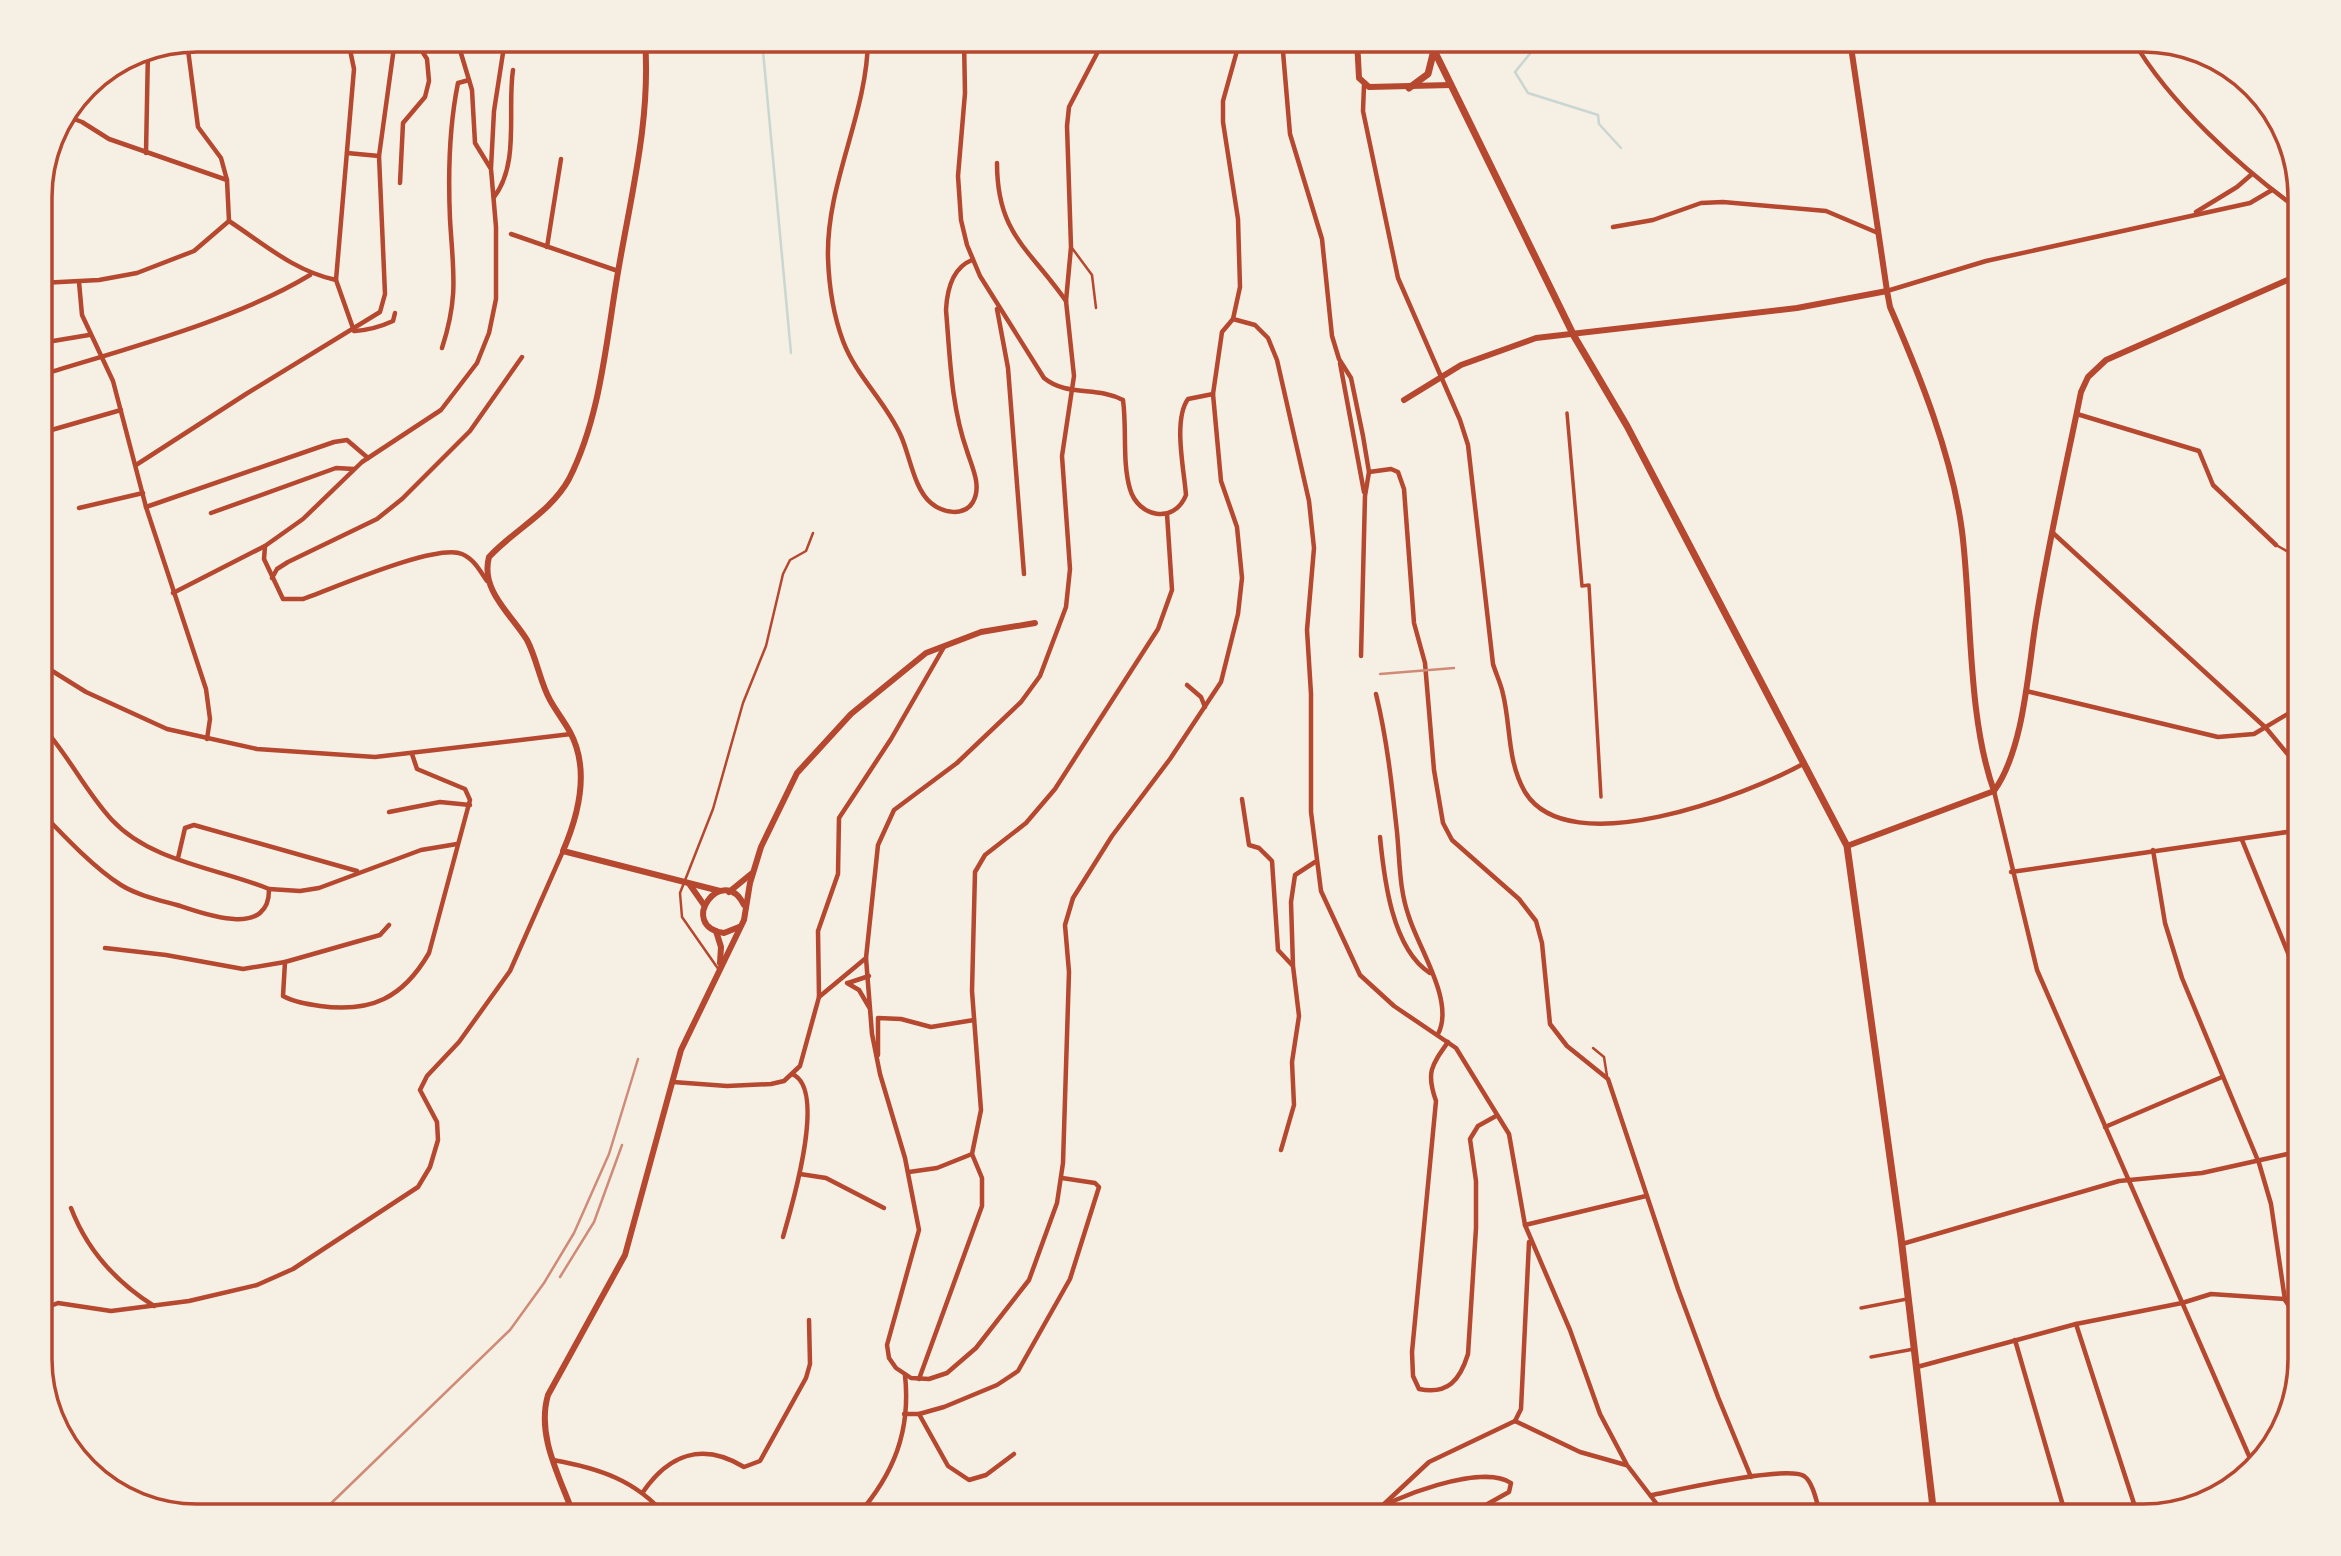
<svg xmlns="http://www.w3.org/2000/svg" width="2341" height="1556" viewBox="0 0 2341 1556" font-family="'Noto Sans',sans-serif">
<rect width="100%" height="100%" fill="#f6efe4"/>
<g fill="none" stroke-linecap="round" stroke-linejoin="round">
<g stroke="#c9d6d2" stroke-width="2.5">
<polyline points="762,40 791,353"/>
<polyline points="1541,40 1515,72 1528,93 1598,115 1599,124 1621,148"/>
</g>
<g stroke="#b5482f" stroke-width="2.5">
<polyline points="1072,248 1092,275 1096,308"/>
<polyline points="2276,545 2301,559"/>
<polyline points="719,970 682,917 680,893 713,809 743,703 766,646 783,574 790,560 806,551 813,533"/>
<polyline points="1593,1048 1604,1057 1607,1076"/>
</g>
<g stroke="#b5482f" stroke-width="3.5">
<polyline points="1567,413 1582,586 1589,585 1601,797"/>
<polyline points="1861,1308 1907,1299"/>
<polyline points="1871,1357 1914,1349"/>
</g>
<g stroke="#b5482f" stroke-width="4.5">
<polyline points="348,40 354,69 336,280 354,331"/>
<path d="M868 40C867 115 826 183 828 258 829 287 833 314 843 341 856 376 886 402 901 436 910 456 914 489 931 503 943 513 964 517 973 502 982 486 972 467 967 451 951 406 950 357 946 310 947 290 952 268 972 260"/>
<path d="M964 40 965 93 958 176 961 220 967 245 980 276 1044 378C1067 397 1097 386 1123 400 1127 429 1122 462 1130 489 1138 517 1174 525 1186 495 1184 469 1173 420 1188 399L1213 394"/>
<polyline points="1104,40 1069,107 1067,126 1071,247 1066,301 1074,376 1062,456 1070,569 1066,607 1040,676 1021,702 957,763 894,810 878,845 866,958 872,1034 880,1074 905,1158 919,1230 887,1345 889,1358 896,1368 911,1378 929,1379 947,1373 976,1348 1029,1280 1057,1203 1063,1163 1069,972 1065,925 1073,898 1112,836 1170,759 1221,682 1238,614 1242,578 1237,527 1221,481 1213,394 1222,332 1233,319 1240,287 1238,219 1223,122 1223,101 1240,40"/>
<polyline points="1282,40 1290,134 1322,239 1332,336 1339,359 1351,378 1363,436 1369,472 1365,496 1361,656"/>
<path d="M2133 40C2168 102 2243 170 2301 211"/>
<polyline points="187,42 198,127 221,158 227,180 229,221"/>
<path d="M1364 85 1363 111 1398 278 1460 420 1468 445 1493 664C1496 674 1501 684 1503 694 1511 727 1507 761 1525 792 1569 864 1746 795 1803 764"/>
<polyline points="66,116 82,122 109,139 227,180"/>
<polyline points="146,153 148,50"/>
<polyline points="347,153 379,156"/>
<path d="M997 163C997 234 1029 248 1066 301"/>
<polyline points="491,168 494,111 505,40"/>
<polyline points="400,183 403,123 425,97 429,81 427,59 415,40"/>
<path d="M494 197C520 164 507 109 513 70"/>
<polyline points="2196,212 2237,187 2252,174"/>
<path d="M229 221C264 244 294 271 336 280"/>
<polyline points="1613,227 1653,220 1701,203 1723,202 1826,211 1878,233"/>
<polyline points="511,234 618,271"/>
<polyline points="547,247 561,159"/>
<polyline points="79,282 82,315 113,381 146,507 206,689 210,719 207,739"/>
<polyline points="41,283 99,280 137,273 194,251 229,221"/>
<polyline points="1887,291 1986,261 2250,203 2272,190"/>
<polyline points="997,309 1008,368 1024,574"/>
<polyline points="1233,319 1255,325 1268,338 1277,360 1309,501 1314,548 1307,630 1311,694 1311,812 1321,891 1360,975 1394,1006 1456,1048 1509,1134 1525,1225 1570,1330 1600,1414 1627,1465 1666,1516"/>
<path d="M355 331C369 330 380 327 393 321L395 313"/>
<polyline points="41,343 89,335"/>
<path d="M442 348C459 296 453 271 450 219 448 174 449 127 458 83L469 80"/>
<polyline points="1340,363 1364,492"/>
<path d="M41 375C125 349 236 320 310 275"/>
<polyline points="2077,414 2199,451 2213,485 2276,545"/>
<polyline points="41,433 121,410"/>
<polyline points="136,465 246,394 380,312 385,294 379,156 395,40"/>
<polyline points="1369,472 1391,469 1398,472 1404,489 1414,623 1425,663 1434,770 1443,823 1452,840 1519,899 1536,921 1542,943 1550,1024 1567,1046 1608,1079 1678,1289 1718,1397 1751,1477"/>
<polyline points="146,507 334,442 347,440 368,458"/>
<polyline points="79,508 143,493"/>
<polyline points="211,513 336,468 354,469"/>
<polyline points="2053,533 2266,728 2301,770"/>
<path d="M265 546 264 559 283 599H303C332 589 436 543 462 554 474 559 480 571 487 581"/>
<polyline points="272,578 277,569 288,562 377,519 402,499 470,431 522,357"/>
<polyline points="41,587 50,610 45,665"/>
<polyline points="173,593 265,546 303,519 362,462 441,410 477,363 489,333 496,299 496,227 491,169 475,143 472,90 457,40"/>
<polyline points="41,664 86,692 167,729 257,749 375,757 571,734"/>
<polyline points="1187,685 1201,697 1205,707"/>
<polyline points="2026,691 2218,737 2254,734 2301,706"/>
<path d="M1376 694C1387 739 1392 786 1397 832 1400 862 1399 889 1409 917 1419 949 1455 1002 1438 1034"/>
<path d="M41 725C68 754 85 791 112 820 151 862 218 868 269 889 270 939 204 914 177 905 159 900 137 895 121 885 94 868 63 835 41 812"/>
<polyline points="1994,791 2037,970 2253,1465"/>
<polyline points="1242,799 1249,845 1259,848 1272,861 1278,950 1292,965"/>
<polyline points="389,812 440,802 470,805"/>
<path d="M1380 837C1384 878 1392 949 1430 973"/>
<polyline points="2242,840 2301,985"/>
<polyline points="2153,850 2165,923 2182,978 2259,1163 2271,1204 2285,1300 2301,1324"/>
<polyline points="178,858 185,828 194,825 357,871"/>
<polyline points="2011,872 2301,830"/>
<polyline points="269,889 300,891 319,888 421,850 457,844"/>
<path d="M389 925 380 935 285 962 283 996C294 1002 307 1004 320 1006 371 1013 403 998 429 953L470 800 465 789 417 769 412 754"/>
<polyline points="105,948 166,955 243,969 285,962"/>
<polyline points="847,983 859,990 869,1007"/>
<polyline points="848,983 869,976"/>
<polyline points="819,997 866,958"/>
<path d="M1448 1042C1431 1066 1426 1073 1436 1101L1412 1352 1413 1376 1419 1389C1448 1395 1460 1380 1468 1354L1476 1228V1181L1470 1139 1478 1126 1496 1116"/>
<polyline points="878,1055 878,1018 901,1019 931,1027 974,1020"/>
<polyline points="673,1082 727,1086 771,1084 784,1081 800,1066 819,997 818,931 838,874 839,818 891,739 944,647"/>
<polyline points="2105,1127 2222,1077"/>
<polyline points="1281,1150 1294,1105 1292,1062 1299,1016 1293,966 1291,902 1295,875 1315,862"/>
<polyline points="909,1172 937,1168 972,1154"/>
<polyline points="800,1174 826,1178 884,1208"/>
<path d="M71 1208C87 1250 116 1282 154 1306"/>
<polyline points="1525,1225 1646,1196"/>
<path d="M783 1237C791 1209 828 1088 792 1074"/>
<polyline points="1902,1244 2119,1181 2202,1173 2301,1151"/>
<polyline points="41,1273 48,1307"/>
<polyline points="41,1317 48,1307 58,1303 111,1311 189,1301 257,1285 293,1269 418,1187 430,1167 438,1140 437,1122 420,1090 427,1076 459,1042 510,971 563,851"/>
<polyline points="2076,1324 2138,1516"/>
<polyline points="2015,1340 2066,1516"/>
<polyline points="1917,1367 2076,1324 2182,1303 2211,1294 2301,1300"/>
<polyline points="919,1379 982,1206 982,1178 972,1154 981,1110 972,991 975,872 985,855 1026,823 1055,789 1158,629 1172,590 1167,514"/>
<polyline points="904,1414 919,1414 944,1407 997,1385 1018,1371 1070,1279 1099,1187 1095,1183 1062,1178"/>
<polyline points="919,1414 948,1466 969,1480 986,1475 1014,1454"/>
<polyline points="1515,1421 1521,1409 1529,1242"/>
<polyline points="1515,1421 1580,1452 1626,1465"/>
<path d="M553 1460C598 1468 636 1480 666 1516"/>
<path d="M643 1492C669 1454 703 1442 744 1467L760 1461 806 1378 810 1364 809 1320"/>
<path d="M1652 1495C1677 1490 1786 1465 1804 1476 1814 1483 1817 1505 1821 1516"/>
<polyline points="2189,1505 2220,1493"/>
<polyline points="1382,1506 1429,1462 1515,1421"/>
<path d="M857 1516C894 1474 911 1431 905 1375"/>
<path d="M1366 1516C1392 1497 1483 1463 1511 1483L1509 1492 1466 1516"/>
</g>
<g stroke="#b5482f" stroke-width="6">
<path d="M645 40C651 119 631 195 618 272 606 341 601 416 569 479 551 512 514 530 489 557 480 590 511 614 527 640 537 659 540 682 550 700 556 711 564 721 570 732 590 769 579 814 563 851L720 891"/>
<polyline points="1357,40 1359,78 1369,87 1451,85"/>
<polyline points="1850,40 1887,291"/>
<path d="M1994 791C2025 748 2028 666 2037 614 2049 540 2066 466 2081 392L2088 377 2106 360 2301 274"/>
<polyline points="690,885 704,905"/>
</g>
<g stroke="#b5482f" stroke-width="6">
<path d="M1404 400 1461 365 1536 338 1797 308 1887 291 1890 307C1920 376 1952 455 1962 531 1972 611 1967 716 1994 791L1847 846"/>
<polyline points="729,892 751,874"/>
<path d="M739 927 724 933C676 926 723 862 744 905"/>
<polyline points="716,931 721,947 720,963"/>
<path d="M574 1516C560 1477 536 1436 548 1395L625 1255 681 1050 744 920 750 883 761 847 797 773 851 714 926 653 981 632 1035 623"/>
</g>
<g stroke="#b5482f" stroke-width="7">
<polyline points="1429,40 1574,336 1627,426 1847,846 1901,1237 1934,1516"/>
<polyline points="1409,88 1428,74 1434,50"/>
</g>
<g stroke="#cf8b77" stroke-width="2.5">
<polyline points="1380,674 1454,668"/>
<polyline points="560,1277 594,1222 622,1145"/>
<polyline points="318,1516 510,1330 544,1283 574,1233 609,1154 638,1059"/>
</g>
</g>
<path d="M0 0H2341V1556H0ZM197 52H2143A145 145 0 0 1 2288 197V1359A145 145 0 0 1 2143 1504H197A145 145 0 0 1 52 1359V197A145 145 0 0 1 197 52Z" fill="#f6efe4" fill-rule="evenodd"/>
<path fill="none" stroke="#b5482f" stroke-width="3.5" d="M197 52H2143A145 145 0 0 1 2288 197V1359A145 145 0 0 1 2143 1504H197A145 145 0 0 1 52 1359V197A145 145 0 0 1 197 52Z"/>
</svg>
